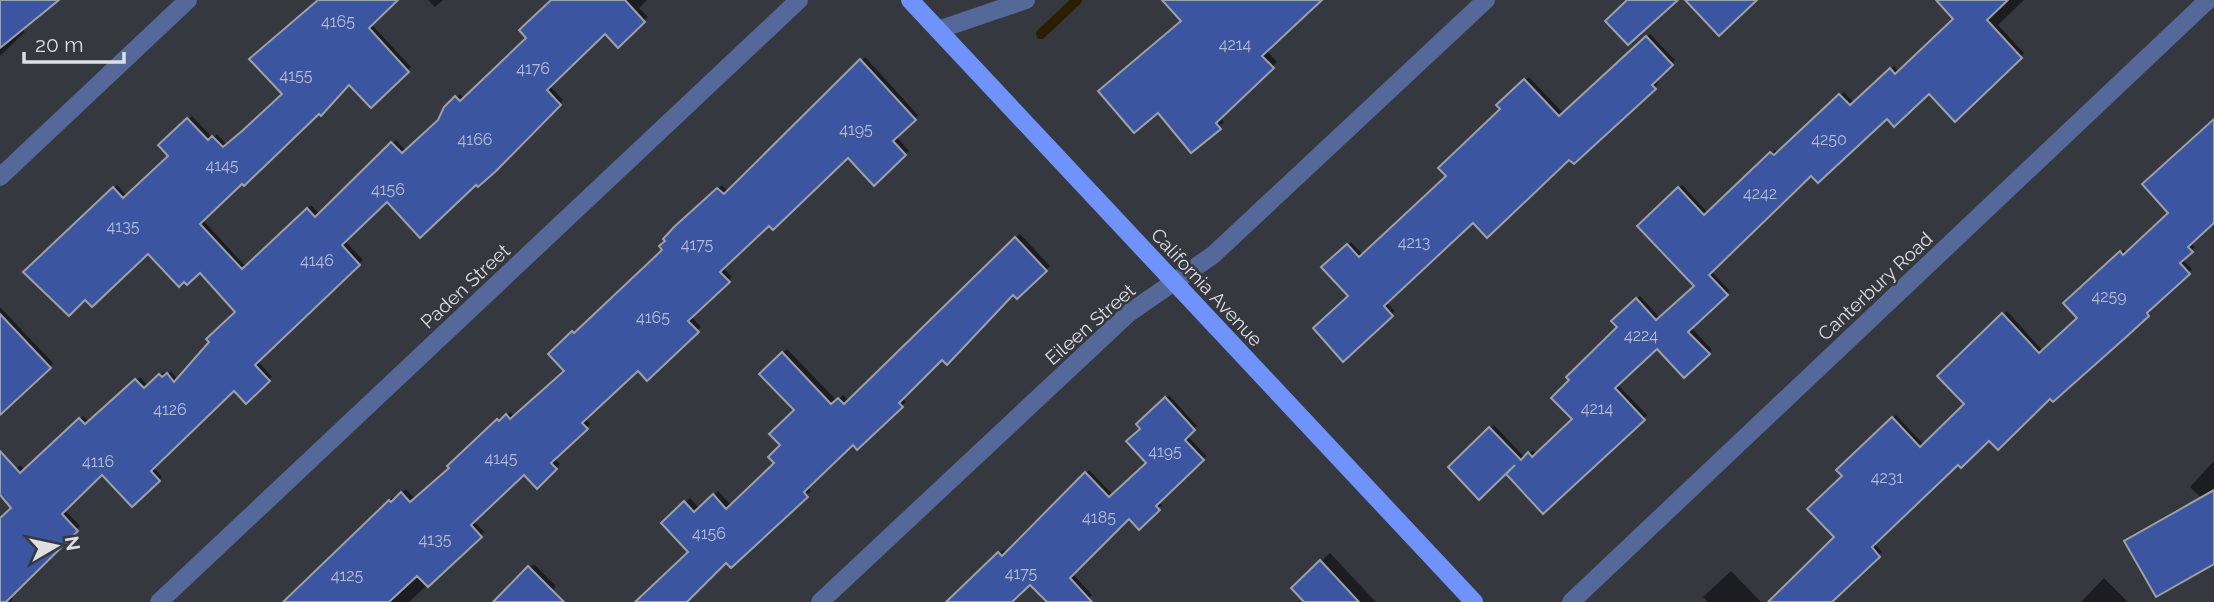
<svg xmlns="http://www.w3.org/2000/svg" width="2214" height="602" viewBox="0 0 2214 602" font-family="Raleway,sans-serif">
<rect width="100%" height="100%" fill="#35383e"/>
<g fill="#0007">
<polygon points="0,0 56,0 22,28 25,32 0,56"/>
<polygon points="320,0 395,0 371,24 411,67 371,106 350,83 202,219 246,267 311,205 320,215 396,140 406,151 439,120 445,108 460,94 465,99 528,38 553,0 647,0 639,8 648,17 618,45 605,32 549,85 563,100 494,170 388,200 345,241 363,260 257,360 272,377 246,402 234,389 153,467 162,477 132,505 102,473 64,509 80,526 10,595 13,599 10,602 0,602 0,525 13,507 0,493 0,484 20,465 25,470 83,416 89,422 140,377 148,386 164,372 167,375 171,371 178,380 237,312 200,271 148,252 85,297 26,272 117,185 127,196 171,156 160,145 192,116 213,138 217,134 227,145 284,93 251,59 284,27 287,31"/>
<polygon points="428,0 443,0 435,7"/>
<polygon points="1174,0 1319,0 1266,50 1277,62 1220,117 1224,122 1192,150 1183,20"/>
<polygon points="1946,0 2024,0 1998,25 2024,53 1955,120 1929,92 1887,116 1811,173 1711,271 1730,291 1691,327 1712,350 1684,376 1657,347 1617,384 1647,415 1544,511 1522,461 1450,467 1494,425 1525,458 1533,450 1536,455 1574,419 1571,380 1620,327 1614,321 1640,296 1660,318 1696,286 1640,226 1682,185 1708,213 1775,150 1778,153 1844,92 1855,104 1894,66 1899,72 1956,19"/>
<polygon points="1650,34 1675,60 1654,80 1658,84 1626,115 1569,157 1473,221 1386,302 1395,311 1343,359 1350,296 1323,267 1351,242 1363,255 1448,176 1503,109 1498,105 1529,77 1564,114"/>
<polygon points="865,57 918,115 896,136 909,151 874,184 848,156 770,223 723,267 732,277 691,316 701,327 647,378 638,369 585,418 590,424 554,458 560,464 537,486 524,473 473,520 484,532 409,602 282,602 393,497 395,499 406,489 415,499 502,417 504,419 510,412 515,417 566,371 550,354 577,329 579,331 664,250 680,224 722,185 729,192"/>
<polygon points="2214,118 2214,221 2190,242 2195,247 2182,259 2192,269 2149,309 2151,311 2148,315 2053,400 2050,397 1958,462 1874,543 1882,552 1829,602 1771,602 1836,537 1844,476 1839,470 1896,415 1924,445 1967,404 1940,376 2007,311 2043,351 2079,318 2066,303 2124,250 2127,253 2171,213 2144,184"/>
<polygon points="1020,234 1050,266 1017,297 1013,292 942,358 902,397 906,402 858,447 853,443 807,487 811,491 777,523 726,561 686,600 688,602 637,602 690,552 667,519 690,498 700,509 718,491 732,506 776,463 796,410 765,370 787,349 837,401 843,395 849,401"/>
<polygon points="0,307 53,363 0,411"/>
<polygon points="1169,395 1197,426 1187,435 1206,456 1158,502 1162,505 1139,527 1129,517 1072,573 1092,595 1085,602 1049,602 1031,582 1009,602 948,602 1003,550 1007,554 1089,470 1113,495 1148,463 1142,429 1138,424"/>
<polygon points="2214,461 2214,510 2190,487"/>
<polygon points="2185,505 2214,560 2126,541 2133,534"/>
<polygon points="1330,553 1376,602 1306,602 1302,579"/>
<polygon points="534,564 556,586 545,597 549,602 507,602 502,596"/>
<polygon points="1731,571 1761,602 1708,602 1703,597"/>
<polygon points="2104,578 2128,602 2081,602"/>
</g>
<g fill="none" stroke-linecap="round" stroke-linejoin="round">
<polyline stroke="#2b1f00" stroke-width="10" points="1041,34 1077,0"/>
</g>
<g fill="#3c55a1" stroke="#9da0a8" stroke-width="2">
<polygon points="0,0 59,0 0,48"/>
<polygon points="318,0 398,0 369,28 409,72 371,108 349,85 321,116 319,114 244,186 242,184 200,224 242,269 307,208 315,217 391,142 402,153 438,120 444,107 455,96 460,101 526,38 519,30 551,0 625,0 645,22 618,48 605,34 547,90 561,105 495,172 478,187 476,185 420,238 387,202 342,245 360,265 255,365 270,381 246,404 234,391 151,471 160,481 132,507 102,475 62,514 78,531 6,602 0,602 0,518 11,508 0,495 0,451 20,473 79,418 85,424 135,379 144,388 159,374 162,377 167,373 174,382 209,342 206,339 235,312 200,273 187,285 184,282 179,287 148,254 92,307 85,300 69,316 23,272 113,187 123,198 168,156 158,145 187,118 208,140 212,136 223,147 242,131 282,94 249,59"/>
<polygon points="1162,0 1322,0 1262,56 1274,68 1216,123 1221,129 1191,153 1158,113 1134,133 1098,91 1181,21"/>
<polygon points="1627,0 1678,0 1628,45 1605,21"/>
<polygon points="1685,0 1757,0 1719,36"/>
<polygon points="1936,0 2008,0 1987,20 2022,58 1955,122 1929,94 1894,127 1887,119 1818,183 1811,176 1709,275 1728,295 1688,332 1710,354 1684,378 1657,349 1615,388 1645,420 1543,514 1506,474 1515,465 1479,500 1448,467 1489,427 1521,460 1528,452 1532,457 1572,419 1551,398 1569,380 1566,377 1617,327 1611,321 1636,298 1656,320 1694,286 1637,226 1678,187 1704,215 1770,152 1774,155 1839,94 1850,105 1890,68 1895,74 1953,19"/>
<polygon points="1646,36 1673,65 1652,85 1656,89 1574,164 1569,160 1487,238 1473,223 1384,306 1393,316 1343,362 1313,328 1348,296 1321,267 1347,244 1359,257 1446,176 1438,168 1500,109 1496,105 1524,79 1559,116"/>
<polygon points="860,59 916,120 893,141 906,155 874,186 848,158 773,230 769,226 720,272 730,282 688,321 699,332 647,381 638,371 582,423 588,429 551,463 557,469 537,489 524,475 471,525 482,537 428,587 417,576 389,602 283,602 389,500 391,502 401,492 410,502 449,468 447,466 497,419 499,421 506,414 510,419 564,371 548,354 572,331 574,333 662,250 659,246 665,241 663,239 674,227 717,188 724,194"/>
<polygon points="2214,119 2214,223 2188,247 2193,252 2180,263 2190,274 2147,313 2149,316 2125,338 2053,402 2050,399 1998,450 1989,441 1961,468 1958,465 1872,547 1880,557 1832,602 1768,602 1834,537 1807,509 1842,476 1836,470 1892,417 1920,447 1964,404 1937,376 2002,313 2039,353 2077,318 2063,303 2120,251 2123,255 2168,213 2142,184"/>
<polygon points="1015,237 1047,271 1017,299 1013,295 947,365 942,360 899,403 903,407 857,450 853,445 804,492 808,497 731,568 726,563 687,602 635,602 688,552 661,523 684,501 694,512 713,494 726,509 774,463 768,457 780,445 769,434 794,410 759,374 782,352 831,404 838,398 844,404"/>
<polygon points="0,314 51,368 0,415"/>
<polygon points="1165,397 1195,430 1185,440 1204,460 1156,506 1160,510 1139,530 1129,519 1070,578 1092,602 1047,602 1030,585 1012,602 946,602 998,552 1002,556 1085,472 1109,497 1146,463 1126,441 1140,429 1136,424"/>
<polygon points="2214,490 2214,564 2156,597 2124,541"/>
<polygon points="1320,560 1359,602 1304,602 1291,588"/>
<polygon points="528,566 564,602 493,602"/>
</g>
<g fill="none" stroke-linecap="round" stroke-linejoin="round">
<g stroke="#54689a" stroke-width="18">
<polyline points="938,30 1026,0"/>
<polyline points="0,177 188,0"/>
<polyline points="159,602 799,0"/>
<polyline points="820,602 1129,313 1213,255 1486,0"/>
<polyline points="1571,602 2208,0"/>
</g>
<polyline stroke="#6f93fb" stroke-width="18" points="910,0 1474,602"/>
</g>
<g text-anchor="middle" stroke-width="5" stroke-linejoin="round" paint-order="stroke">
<g font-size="16" fill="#b5bcd2">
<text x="338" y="27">4165</text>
<text x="1235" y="50">4214</text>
<text x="533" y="74">4176</text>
<text x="296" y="81">4155</text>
<text x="856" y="135">4195</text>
<text x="475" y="145">4166</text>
<text x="1829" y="145">4250</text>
<text x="222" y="171">4145</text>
<text x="388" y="195">4156</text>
<text x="1760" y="199">4242</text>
<text x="123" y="232">4135</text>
<text x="1414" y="248">4213</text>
<text x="697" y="250">4175</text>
<text x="317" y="266">4146</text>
<text x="2109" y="302">4259</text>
<text x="653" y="323">4165</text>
<text x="1641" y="341">4224</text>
<text x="1597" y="414">4214</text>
<text x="170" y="415">4126</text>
<text x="1165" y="457">4195</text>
<text x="501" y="464">4145</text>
<text x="98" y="467">4116</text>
<text x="1887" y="483">4231</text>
<text x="1099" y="523">4185</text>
<text x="709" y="539">4156</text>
<text x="435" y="545">4135</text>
<text x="1021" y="579">4175</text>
<text x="347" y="581">4125</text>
</g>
<g font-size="19" fill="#dddfe3" stroke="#35383e">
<text transform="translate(465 286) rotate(-43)" y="7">Paden Street</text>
<text transform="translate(1875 286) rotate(-43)" y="7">Canterbury Road</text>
<text transform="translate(1207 287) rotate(47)" y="7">California Avenue</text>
<text transform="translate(1090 324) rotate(-41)" y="7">Eileen Street</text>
</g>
</g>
<g transform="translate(56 546) rotate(81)" stroke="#35383e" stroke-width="5" paint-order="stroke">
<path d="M0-5L12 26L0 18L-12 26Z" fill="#dddfe3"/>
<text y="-10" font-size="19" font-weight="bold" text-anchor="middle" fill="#dddfe3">N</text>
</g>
<path d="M24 52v10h100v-10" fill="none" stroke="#dddfe3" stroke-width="3.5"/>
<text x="35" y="52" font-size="21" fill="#dddfe3" stroke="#35383e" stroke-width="5" paint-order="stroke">20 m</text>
</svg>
